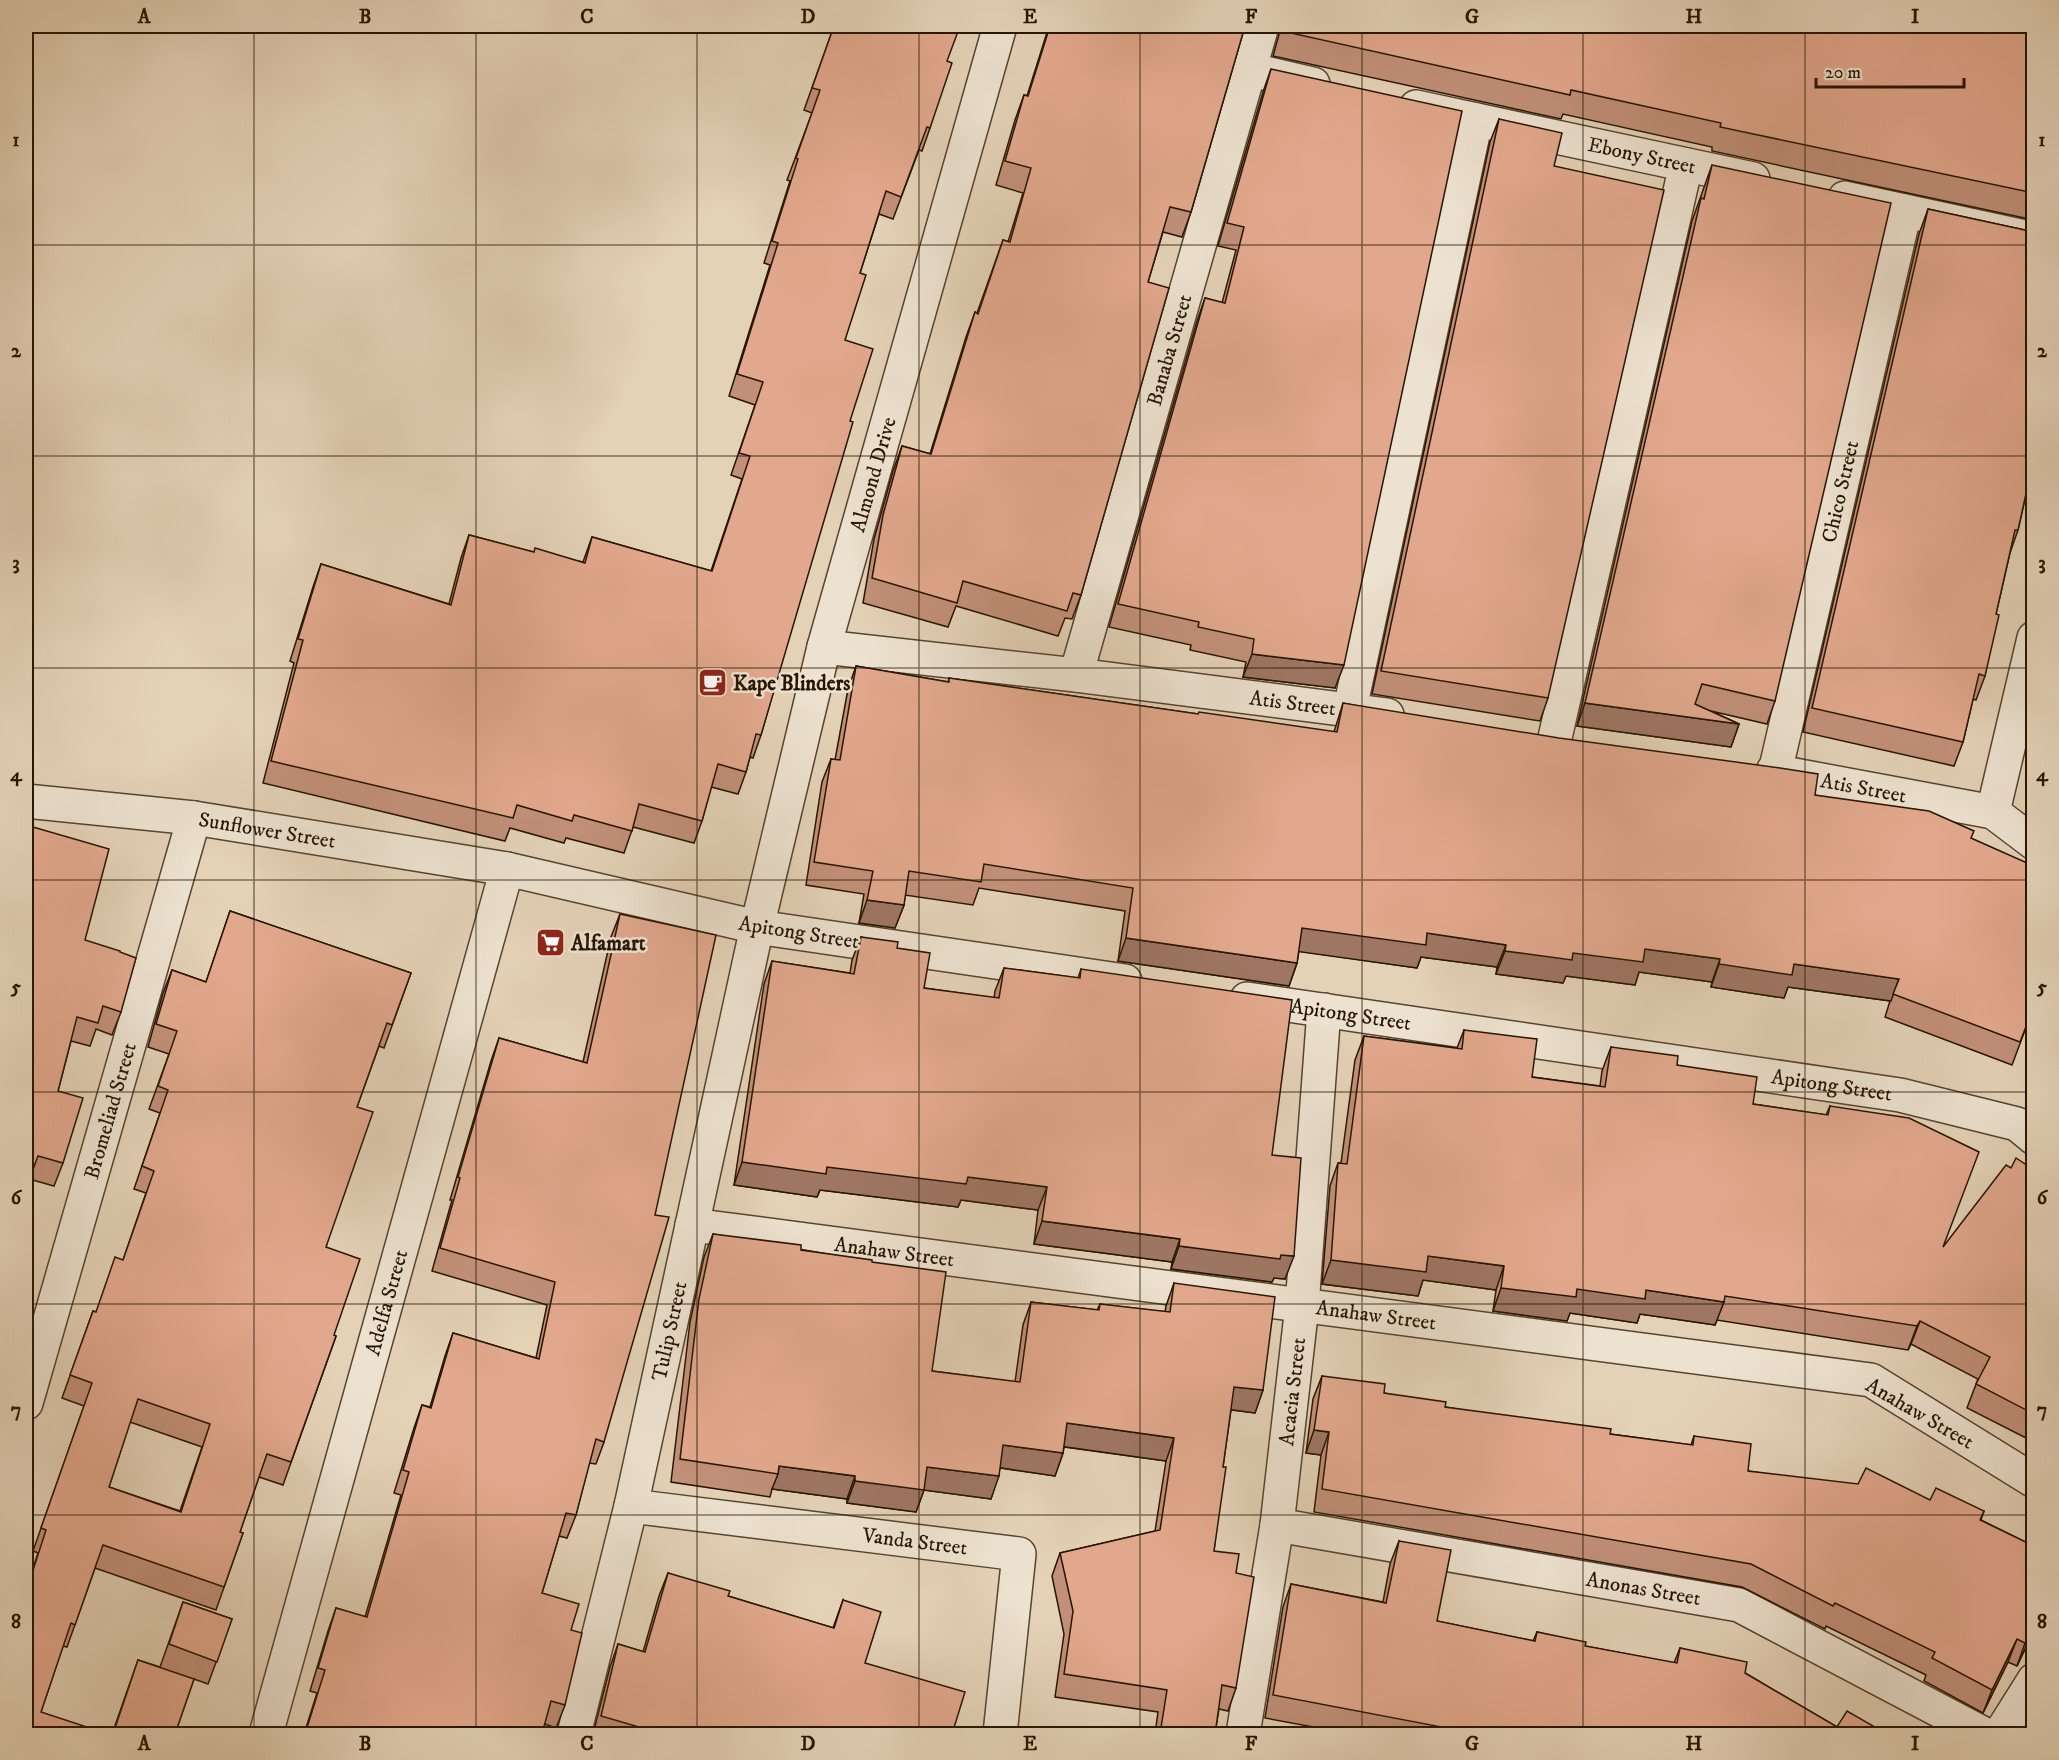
<svg xmlns="http://www.w3.org/2000/svg" width="2059" height="1760" viewBox="0 0 2059 1760" font-family="'IM FELL DW Pica',serif">
<rect width="100%" height="100%" fill="#e4d2b7"/>
<filter id="stains"><feTurbulence type="fractalNoise" baseFrequency=".00333" numOctaves="4"/><feColorMatrix values="0 0 0 0 .2 0 0 0 0 .09 0 0 0 0 .02 0 0 0 .5 -.17"/></filter>
<radialGradient id="worn" r=".72"><stop offset=".6" stop-color="#630" stop-opacity="0"/><stop offset="1" stop-color="#630" stop-opacity=".3"/></radialGradient>
<g fill="none" stroke-linecap="round" stroke-linejoin="round">
<defs>
<g id="minor">
<polyline points="1251,70 1313,84"/>
<path id="s1" d="M1416 107 1753 179"/>
<polyline points="1845,198 2034,239"/>
<path id="s2" d="M824 647 1076 675 1387 715"/>
<path id="s3" d="M1076 675 1262 26"/>
<polyline points="1350,709 1476,120"/>
<polyline points="1554,742 1686,165"/>
<path id="s4" d="M1773 771 1993 812 2034 843"/>
<path id="s5" d="M1775 772 1905 211"/>
<path id="s6" d="M26 801 194 818 507 869"/>
<polyline points="1993,812 2034,638"/>
<path id="s7" d="M1247 999 1900 1095 2017 1124 2034 1138"/>
<path id="s8" d="M692 1225 1871 1380 2034 1481"/>
<path id="s9" d="M26 1403 194 818"/>
<path id="s10" d="M631 1506 1019 1554 1000 1734"/>
<path id="s11" d="M1277 1525 1739 1605 1984 1734"/>
<path id="s12" d="M574 1734 631 1506 757 927 1125 981"/>
<path id="s13" d="M1243 1734 1277 1525 1302 1306 1324 1010"/>
<polyline points="2000,1734 2034,1680"/>
</g>
<g id="tertiary">
<path id="s14" d="M266 1734 507 869 757 927 824 647 1000 26"/>
</g>
</defs>
<use href="#minor" stroke="#564430" stroke-width="36"/>
<use href="#tertiary" stroke="#564430" stroke-width="36"/>
<use href="#minor" stroke="#ede2d0" stroke-width="33"/>
<use href="#tertiary" stroke="#ede2d0" stroke-width="33"/>
</g>
<g fill="#c29079" stroke="#271503" stroke-width="1.5" fill-rule="evenodd">
<polygon points="834,26 947,61 930,128 922,151 919,150 893,219 879,214 860,273 845,340 850,421 761,735 753,758 750,757 746,772 738,794 711,787 702,821 694,843 633,827 624,853 566,838 564,843 510,828 505,841 263,783 294,663 290,661 313,587 321,564 449,604 461,558 469,535 533,552 583,562 592,537 711,571 742,479 731,475 755,405 729,396 770,265 764,263 790,181 787,180 812,113 804,110"/>
<polygon points="1049,26 1245,26 1191,212 1182,237 1163,232 1148,282 1081,595 1072,619 1065,618 1058,636 956,606 948,627 863,603 874,539 893,471 902,446 930,454 966,337 975,312 977,313 1003,240 1008,242 1023,193 996,185 1015,120 1024,95 1027,96"/>
<polygon points="1280,26 2034,26 2034,220 1712,151 1712,147 1563,114 1561,119 1273,56 1280,31"/>
<polygon points="1271,69 1335,688 1243,677 1246,662 1190,650 1191,645 1109,627 1197,321 1205,298 1222,303 1236,250 1218,246 1263,92"/>
<polygon points="1499,119 1554,166 1548,698 1540,721 1372,694 1490,142"/>
<polygon points="1712,165 1775,701 1767,724 1711,711 1739,724 1731,747 1577,726 1692,221"/>
<polygon points="1928,209 2034,232 2034,482 2030,492 2027,491 2018,530 2010,553 1996,614 1985,676 1976,700 1973,699 1963,742 1954,766 1803,732 1919,234"/>
<polygon points="856,666 948,682 949,678 1198,714 1334,732 1343,703 1815,795 1971,838 2034,1006 2012,1065 1885,1017 1890,1001 1788,987 1784,998 1711,987 1712,982 1639,972 1635,985 1566,976 1563,983 1496,974 1497,967 1421,957 1417,968 1299,951 1297,963 1289,986 1118,961 1125,911 979,888 973,905 905,895 904,905 895,928 859,923 864,894 806,885 822,782 831,759 835,760 848,689"/>
<path d="M230 911 411 973 384 1048 379 1046 357 1107 326 1247 334 1335 336 1336 283 1485 259 1477 240 1532 243 1533 216 1610 95 1568 67 1647 63 1646 41 1712 26 1734V1589L38 1553 33 1551 84 1406 62 1398 93 1311 96 1312 123 1260 146 1193 134 1189 160 1113 149 1109 169 1054 148 1047 163 993 172 970 206 982ZM130 1422 202 1447 180 1511 109 1487Z"/>
<polygon points="620,914 604,1442 596,1464 589,1463 576,1515 567,1538 559,1536 542,1593 571,1630 565,1705 556,1728 545,1724 542,1734 304,1734 317,1693 310,1691 328,1631 336,1608 365,1617 401,1495 394,1493 414,1428 422,1405 430,1407 445,1356 453,1333 536,1358 547,1305 432,1271 452,1200 450,1200 491,1061 499,1038 583,1062 611,937"/>
<polygon points="861,937 897,948 924,988 994,998 995,991 1004,968 1078,978 1081,969 1272,1155 1285,1279 1274,1278 1272,1282 1171,1269 1172,1262 1034,1244 1038,1210 961,1200 958,1207 820,1190 817,1197 734,1185 764,984 772,961 850,973 852,960"/>
<polygon points="85,940 121,1012 112,1035 96,1029 90,1046 71,1041 58,1091 63,1163 54,1186 29,1179"/>
<polygon points="1464,1030 1532,1077 1600,1086 1602,1071 1611,1047 1677,1065 1753,1104 1826,1115 1830,1106 1944,1247 2011,1168 2034,1170 2034,1446 2027,1443 2028,1439 1967,1408 1978,1379 1911,1344 1908,1350 1717,1320 1715,1325 1640,1314 1637,1323 1570,1313 1567,1321 1493,1311 1496,1290 1423,1280 1418,1296 1322,1284 1330,1186 1338,1163 1341,1163 1355,1060 1364,1036 1457,1048"/>
<polygon points="713,1234 872,1262 932,1371 1015,1382 1023,1325 1031,1302 1097,1310 1100,1304 1165,1312 1166,1306 1174,1283 1263,1390 1255,1413 1231,1410 1223,1467 1214,1551 1236,1573 1236,1688 1228,1711 1219,1709 1215,1734 1155,1734 1158,1712 1055,1697 1064,1634 1052,1576 1060,1553 1155,1531 1166,1461 1064,1447 1063,1453 1055,1476 1000,1468 991,1499 924,1490 916,1512 847,1503 847,1499 772,1489 770,1497 671,1482 690,1322 704,1257"/>
<polygon points="1322,1376 1384,1393 1445,1407 1610,1434 1691,1445 1694,1436 1748,1471 1930,1500 1984,1511 1981,1520 2034,1546 2034,1630 2017,1666 2008,1662 1983,1713 1924,1681 1926,1675 1826,1626 1825,1629 1742,1587 1314,1512 1321,1455 1306,1453 1313,1399"/>
<polygon points="1399,1541 1437,1621 1533,1641 1537,1632 1585,1646 1674,1663 1680,1648 1745,1673 1837,1727 1887,1734 1351,1734 1265,1718 1283,1607 1291,1584 1383,1602 1390,1564"/>
<polygon points="668,1573 728,1596 833,1628 843,1600 865,1663 952,1734 593,1734 610,1667 618,1644 643,1652 659,1596"/>
<polygon points="183,1602 232,1619 208,1684 194,1679 175,1734 112,1734 138,1660 160,1667"/>
</g>
<g fill="#9e7663" stroke="#271503" stroke-width="1.5">
<polygon points="1252,654 1344,665 1335,688 1243,677"/>
<polygon points="1585,703 1739,724 1731,747 1577,726"/>
<polygon points="867,900 904,905 895,928 859,923"/>
<polygon points="1302,928 1427,933 1506,945 1497,967 1421,957 1417,968 1294,951"/>
<polygon points="1126,938 1297,963 1289,986 1118,961"/>
<polygon points="1645,949 1720,959 1712,982 1639,972 1635,985 1566,976 1563,983 1496,974 1505,951 1573,953"/>
<polygon points="1719,964 1794,964 1899,979 1891,1001 1788,987 1784,998 1711,987"/>
<polygon points="742,1162 827,1167 968,1177 1047,1187 1038,1210 961,1200 958,1207 820,1190 817,1197 734,1185"/>
<polygon points="1042,1221 1180,1239 1172,1262 1034,1244"/>
<polygon points="1179,1246 1281,1255 1294,1256 1285,1279 1274,1278 1272,1282 1171,1269"/>
<polygon points="1428,1256 1504,1266 1496,1290 1423,1280 1418,1296 1322,1284 1331,1260"/>
<polygon points="1501,1288 1646,1290 1724,1302 1715,1325 1640,1314 1637,1323 1570,1313 1567,1321 1493,1311"/>
<polygon points="1920,1321 1911,1344 1908,1350 1917,1326"/>
<polygon points="1234,1387 1263,1390 1255,1413 1226,1409"/>
<polygon points="1067,1423 1174,1438 1166,1461 1059,1446"/>
<polygon points="1314,1430 1329,1432 1321,1455 1306,1453"/>
<polygon points="1003,1445 1063,1453 1055,1476 995,1467"/>
<polygon points="779,1466 855,1476 847,1499 772,1489 778,1474"/>
<polygon points="927,1467 999,1476 991,1499 924,1490 916,1512 847,1503 855,1481"/>
<polygon points="2034,1625 2034,1630 2017,1666 2025,1643"/>
<polygon points="2017,1639 2008,1662 1983,1713 1992,1690"/>
</g>
<g fill="#e2a88d" stroke="#271503" stroke-width="1.5" fill-rule="evenodd">
<polygon points="834,26 960,26 947,61 952,63 930,128 927,127 901,197 886,191 860,273 866,275 845,340 873,349 850,421 853,422 761,735 756,734 746,772 718,764 702,821 639,804 632,831 574,815 572,821 517,805 513,818 271,761 303,640 298,639 321,564 451,605 469,535 534,552 535,548 585,563 592,537 712,571 750,456 739,453 763,382 737,374 778,243 772,241 798,159 796,158 820,90 812,88"/>
<polygon points="1050,26 1245,26 1191,212 1170,207 1148,282 1169,288 1081,595 1073,593 1067,611 963,581 957,603 872,578 883,515 902,446 931,454 975,312 978,314 1003,240 1010,242 1031,168 1005,161 1024,95 1028,96"/>
<polygon points="1284,26 2034,26 2034,193 1720,127 1721,123 1571,90 1570,95 1282,31"/>
<polygon points="1271,69 1462,111 1344,665 1252,654 1254,639 1198,627 1199,622 1118,604 1205,298 1225,303 1244,227 1227,223"/>
<polygon points="1499,119 1562,133 1554,166 1664,190 1548,698 1381,671"/>
<polygon points="1712,165 1891,203 1775,701 1702,684 1695,704 1739,724 1585,703 1701,198 1704,199"/>
<polygon points="1928,209 2034,232 2034,467 2032,466 2018,530 2015,530 1996,614 1999,615 1985,676 1979,674 1963,742 1812,708"/>
<polygon points="856,666 949,682 949,678 1198,714 1199,712 1337,732 1343,703 1559,738 1780,768 1818,774 1815,795 1929,811 1974,831 1971,838 2034,866 2034,1006 2020,1042 1893,994 1899,979 1794,964 1792,975 1719,964 1720,959 1645,949 1643,962 1573,953 1572,960 1505,951 1506,945 1427,933 1426,945 1302,928 1297,963 1126,938 1133,888 984,864 981,882 909,871 904,905 867,900 873,871 814,862 831,759 840,760"/>
<polygon points="26,825 109,849 85,940 120,951 120,952 136,958 121,1012 103,1006 98,1023 77,1017 58,1091 83,1098 63,1163 38,1156 26,1188"/>
<path d="M230 911 411 973 392 1025 387 1023 357 1107 373 1112 326 1247 360 1259 334 1335 336 1336 291 1462 267 1454 240 1532 243 1533 224 1587 103 1545 75 1625 71 1623 41 1712 108 1734H26V1592L46 1530 41 1528 92 1383 70 1375 93 1311 96 1312 115 1257 123 1260 154 1171 142 1166 168 1090 158 1086 177 1031 156 1024 172 970 206 982ZM138 1399 210 1424 181 1512 109 1487Z"/>
<polygon points="620,914 716,935 655,1215 669,1217 604,1442 596,1439 576,1515 566,1513 542,1593 579,1604 571,1630 582,1633 565,1705 551,1701 542,1734 305,1734 325,1670 318,1668 336,1608 367,1617 409,1472 403,1470 422,1405 431,1408 453,1333 539,1359 555,1282 440,1248 460,1178 458,1177 499,1038 587,1063"/>
<polygon points="861,937 898,942 897,948 930,953 924,988 999,998 1004,968 1080,978 1081,969 1292,1000 1272,1155 1301,1158 1294,1256 1281,1255 1280,1259 1179,1246 1180,1239 1042,1221 1047,1187 968,1177 966,1184 827,1167 826,1174 742,1162 772,961 854,974"/>
<polygon points="1464,1030 1537,1039 1532,1077 1605,1087 1611,1047 1678,1056 1677,1065 1757,1077 1753,1104 1828,1115 1830,1106 1909,1118 1979,1152 1943,1247 2006,1165 2011,1168 2016,1158 2034,1170 2034,1414 1976,1384 1990,1357 1920,1321 1917,1326 1725,1296 1724,1302 1646,1290 1645,1299 1577,1289 1576,1297 1501,1288 1504,1266 1428,1256 1426,1272 1331,1260 1338,1163 1347,1164 1364,1036 1462,1049"/>
<polygon points="713,1234 801,1245 801,1250 872,1260 872,1262 946,1272 932,1371 1020,1382 1031,1302 1099,1310 1100,1304 1170,1312 1174,1283 1275,1297 1263,1390 1234,1387 1223,1467 1226,1467 1214,1551 1239,1554 1236,1573 1254,1577 1236,1688 1222,1685 1215,1734 1160,1734 1167,1690 1064,1674 1073,1611 1060,1553 1160,1530 1174,1438 1067,1423 1063,1453 1003,1445 999,1476 927,1467 924,1490 855,1481 855,1476 779,1466 778,1474 680,1459 699,1299"/>
<polygon points="1322,1376 1385,1384 1384,1393 1446,1402 1445,1407 1611,1429 1610,1434 1693,1445 1694,1436 1751,1444 1748,1471 1858,1484 1866,1468 1930,1500 1936,1488 1984,1511 1980,1520 2034,1546 2034,1625 2025,1643 2017,1639 1992,1690 1932,1658 1935,1652 1835,1603 1833,1606 1751,1564 1322,1489 1329,1432 1314,1430"/>
<polygon points="1399,1541 1451,1550 1437,1621 1535,1641 1537,1632 1586,1642 1585,1646 1677,1663 1680,1648 1747,1662 1745,1673 1837,1727 1847,1711 1887,1734 1446,1734 1447,1728 1273,1695 1291,1584 1386,1603"/>
<polygon points="668,1573 730,1591 728,1596 834,1628 843,1600 881,1612 865,1663 965,1692 952,1734 663,1734 601,1716 618,1644 645,1652"/>
<polygon points="183,1602 232,1619 217,1662 169,1644"/>
<polygon points="138,1660 194,1679 175,1734 113,1734"/>
</g>
<path fill="none" stroke="#271503" stroke-width="1.5" stroke-opacity="0.55" d="M254 26V1734M476 26V1734M697 26V1734M919 26V1734M1140 26V1734M1362 26V1734M1583 26V1734M1805 26V1734M26 245H2034M26 456H2034M26 668H2034M26 880H2034M26 1092H2034M26 1304H2034M26 1515H2034"/>
<defs>
<symbol id="cafe-square" viewBox="-11 -11 22 22"><rect x="-9" y="-9" width="18" height="18" rx="4" fill="#8f2418" stroke="#ede2d0"/><path d="M-5.5-4.5H6V0H3Q3 3.5 0 3.5H-2.5Q-5.5 3.5-5.5 0ZM3-3.2v2h1.7v-2ZM-6 4.5H4V6H-6Z" fill="#fff"/></symbol>
<symbol id="supermarket-square" viewBox="-11 -11 22 22"><rect x="-9" y="-9" width="18" height="18" rx="4" fill="#8f2418" stroke="#ede2d0"/><path d="M-6-5.5h2.5l.6 2H6L4.5 2H-2.5L-4.4-4H-6ZM-1.5 3.2a1.3 1.3 0 1 0 .1 0ZM3 3.2a1.3 1.3 0 1 0 .1 0Z" fill="#fff"/></symbol>
</defs>
<g fill-rule="evenodd">
<use href="#cafe-square" x="696" y="666" width="33" height="33"/>
<use href="#supermarket-square" x="534" y="926" width="33" height="33"/>
</g>
<g text-anchor="middle" stroke-width="5" stroke-linejoin="round" paint-order="stroke">
<g font-size="21" fill="#271503" stroke="#ede2d0">
<text dy="7" stroke="none"><textPath href="#s1" startOffset="231">Ebony Street</textPath></text>
<text dy="7" stroke="none"><textPath href="#s3" startOffset="338">Banaba Street</textPath></text>
<text dy="7" stroke="none"><textPath href="#s14" startOffset="1622">Almond Drive</textPath></text>
<text dy="7" stroke="none"><textPath href="#s5" startOffset="288">Chico Street</textPath></text>
<text dy="7" stroke="none"><textPath href="#s2" startOffset="472">Atis Street</textPath></text>
<text dy="7" stroke="none"><textPath href="#s4" startOffset="92">Atis Street</textPath></text>
<text dy="7" stroke="none"><textPath href="#s6" startOffset="243">Sunflower Street</textPath></text>
<text transform="translate(799 932) rotate(9)" y="7">Apitong Street</text>
<text dy="7" stroke="none"><textPath href="#s7" startOffset="105">Apitong Street</textPath></text>
<text dy="7" stroke="none"><textPath href="#s7" startOffset="591">Apitong Street</textPath></text>
<text dy="7" stroke="none"><textPath href="#s9" startOffset="304">Bromeliad Street</textPath></text>
<text dy="7" stroke="none"><textPath href="#s8" startOffset="204">Anahaw Street</textPath></text>
<text dy="7" stroke="none"><textPath href="#s14" startOffset="448">Adelfa Street</textPath></text>
<text dy="7" stroke="none"><textPath href="#s8" startOffset="690">Anahaw Street</textPath></text>
<text dy="7" stroke="none"><textPath href="#s12" startOffset="414">Tulip Street</textPath></text>
<text dy="7" stroke="none"><textPath href="#s13" startOffset="346">Acacia Street</textPath></text>
<text transform="translate(1920 1413) rotate(30)" y="7">Anahaw Street</text>
<text dy="7" stroke="none"><textPath href="#s10" startOffset="286">Vanda Street</textPath></text>
<text dy="7" stroke="none"><textPath href="#s11" startOffset="372">Anonas Street</textPath></text>
</g>
<g font-size="21" font-weight="bold" fill="#271503" stroke="#ede2d0" text-anchor="start">
<text x="733" y="690">Kape Blinders</text>
<text x="571" y="950">Alfamart</text>
</g>
</g>
<rect width="2059" height="1760" fill="none" stroke="#e4d2b7" stroke-width="66"/>
<path d="M1816 78v9h148v-9" fill="none" stroke="#271503" stroke-width="3"/>
<text x="1825" y="78" font-size="18" fill="#271503" stroke="#ede2d0" stroke-width="4.5" paint-order="stroke">20 m</text>
<rect x="33" y="33" width="1993" height="1694" fill="none" stroke="#271503" stroke-width="2"/>
<g font-size="20" text-anchor="middle" font-weight="bold" fill="#271503">
<text x="144" y="23">A</text>
<text x="365" y="23">B</text>
<text x="587" y="23">C</text>
<text x="808" y="23">D</text>
<text x="1030" y="23">E</text>
<text x="1251" y="23">F</text>
<text x="1472" y="23">G</text>
<text x="1694" y="23">H</text>
<text x="1915" y="23">I</text>
<text x="16" y="146">1</text>
<text x="2042" y="146">1</text>
<text x="16" y="357">2</text>
<text x="2042" y="357">2</text>
<text x="16" y="569">3</text>
<text x="2042" y="569">3</text>
<text x="16" y="781">4</text>
<text x="2042" y="781">4</text>
<text x="16" y="993">5</text>
<text x="2042" y="993">5</text>
<text x="16" y="1204">6</text>
<text x="2042" y="1204">6</text>
<text x="16" y="1416">7</text>
<text x="2042" y="1416">7</text>
<text x="16" y="1628">8</text>
<text x="2042" y="1628">8</text>
<text x="144" y="1750">A</text>
<text x="365" y="1750">B</text>
<text x="587" y="1750">C</text>
<text x="808" y="1750">D</text>
<text x="1030" y="1750">E</text>
<text x="1251" y="1750">F</text>
<text x="1472" y="1750">G</text>
<text x="1694" y="1750">H</text>
<text x="1915" y="1750">I</text>
</g>
<rect width="100%" height="100%" filter="url(#stains)"/>
<rect width="100%" height="100%" fill="url(#worn)"/>
</svg>
